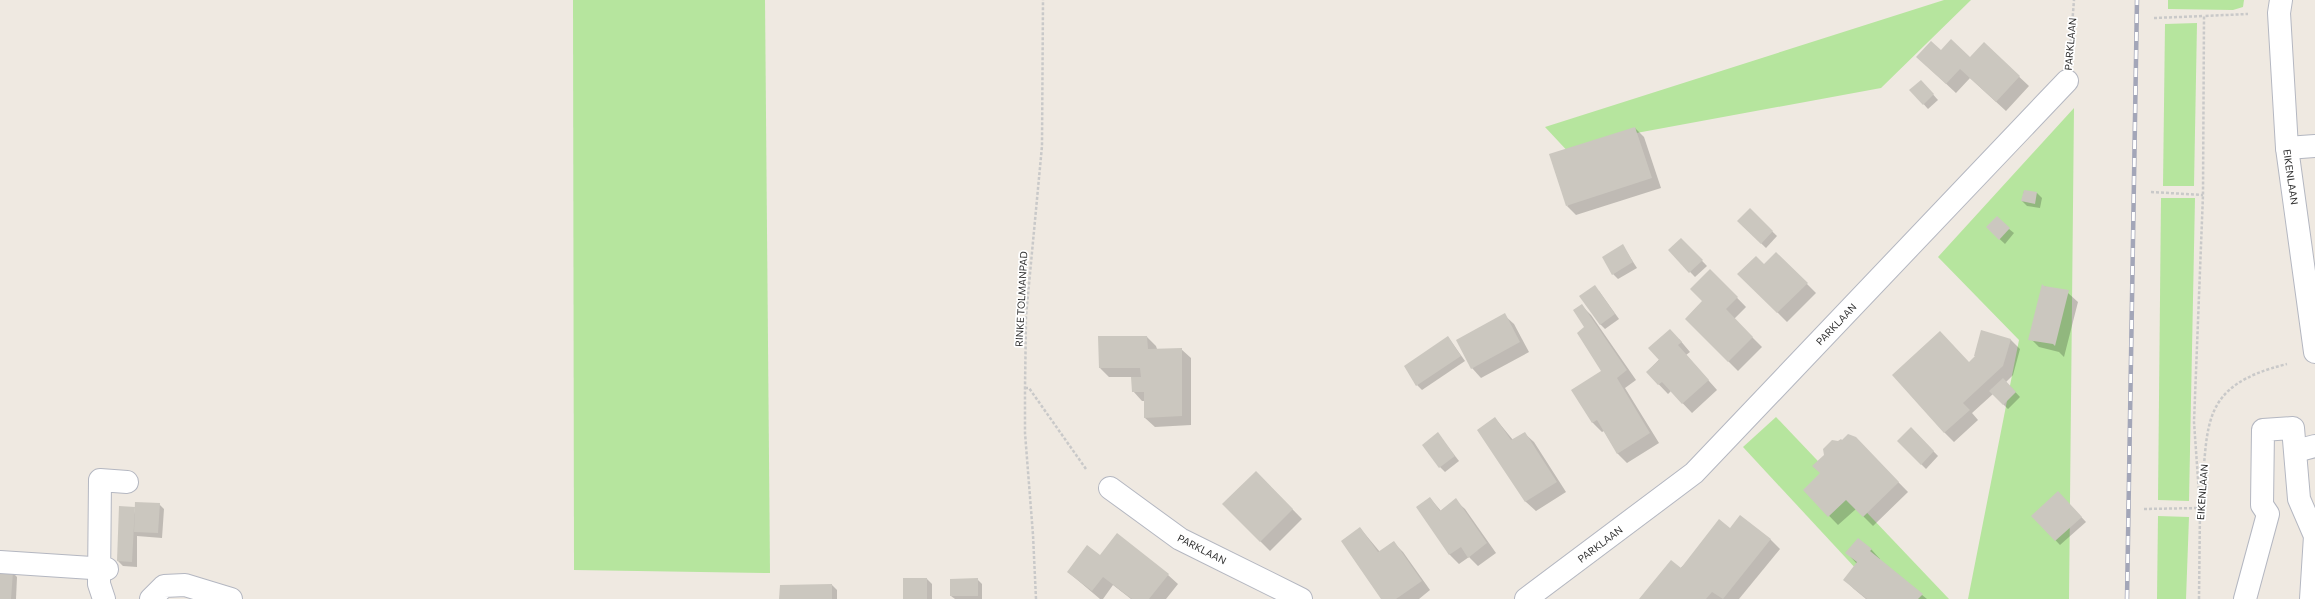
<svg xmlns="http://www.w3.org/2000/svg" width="2315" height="599" viewBox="0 0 2315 599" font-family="Commissioner,sans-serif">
<rect width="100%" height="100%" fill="#efe9e1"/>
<g fill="#b6e59e">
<polygon points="573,0 765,0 770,573 574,570"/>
<polygon points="1944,0 1971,0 1881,88 1631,134 1573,157 1545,127"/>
<polygon points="2168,0 2244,0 2243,7 2233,10 2168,9"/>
<polygon points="2197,23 2194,186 2163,186 2165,24"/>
<polygon points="2074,108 2069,599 1968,599 2019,340 1938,257"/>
<polygon points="2161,198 2195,198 2189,501 2158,500"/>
<polygon points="1776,417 1949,599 1884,599 1743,447"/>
<polygon points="2158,516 2189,517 2186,599 2157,599"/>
</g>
<g fill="#0003">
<polygon points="1984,44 2029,86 2006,111 1970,78 1956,93 1927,66 1941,52 1971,59"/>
<polygon points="1921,81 1938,100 1928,109 1911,90"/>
<polygon points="1635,128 1644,137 1661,188 1576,215 1567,206"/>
<polygon points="2024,191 2037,193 2042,198 2040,208 2027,206 2022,201"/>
<polygon points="1750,210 1777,236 1766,248 1738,221"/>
<polygon points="2009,229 2014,233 2005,244 1992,232"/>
<polygon points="1681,239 1707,266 1695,277 1669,250"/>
<polygon points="1623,246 1637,268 1618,279 1613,274"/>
<polygon points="1776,253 1816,293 1787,322 1739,274 1764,265"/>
<polygon points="1710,270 1746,307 1734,319 1762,347 1738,371 1686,319 1703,301"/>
<polygon points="2043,286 2068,293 2078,302 2064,357 2059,352 2039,347 2030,338"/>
<polygon points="1599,291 1619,319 1605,329 1600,324"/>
<polygon points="1581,305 1591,315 1636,380 1625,388 1659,443 1627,463 1618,454 1604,431 1602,432 1593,423 1573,391 1603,371 1586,328"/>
<polygon points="1504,315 1514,324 1529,352 1481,378 1472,368"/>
<polygon points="1982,331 2011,340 2020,349 2013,375 2006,382 2020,397 2008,409 1993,394 1972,413 1978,420 1954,442 1944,432 1969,363 1976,357"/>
<polygon points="1099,337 1147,337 1156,346 1157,349 1181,349 1191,358 1191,425 1155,427 1145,418 1145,401 1142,401 1133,391 1132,377 1109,377 1100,368"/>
<polygon points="1448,337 1465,361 1422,390 1417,385"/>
<polygon points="1679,339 1690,352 1686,355 1717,390 1692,413 1671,391 1668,394 1647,372"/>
<polygon points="1495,418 1513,440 1524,433 1534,442 1566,492 1536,511 1526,502 1478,430"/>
<polygon points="1911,428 1938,456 1926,469 1898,441"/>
<polygon points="1438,434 1459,461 1445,472 1440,467"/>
<polygon points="1855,438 1908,492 1873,526 1856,509 1838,525 1804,490 1822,473 1842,442"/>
<polygon points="1256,472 1302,519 1270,551 1223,504"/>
<polygon points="2058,492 2086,522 2060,545 2033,516"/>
<polygon points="1430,498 1441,511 1455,500 1465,509 1496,553 1478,566 1469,557 1459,564 1450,555 1417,507"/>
<polygon points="159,504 164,509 162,538 137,536 137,567 123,566 118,561 136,508"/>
<polygon points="1360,528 1380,552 1393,542 1403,552 1430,590 1419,599 1383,599"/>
<polygon points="1730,529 1770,539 1780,549 1739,599 1641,599"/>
<polygon points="1871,549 1880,559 1879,560 1927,599 1866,599 1854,589 1845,580 1857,564 1847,553"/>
<polygon points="1100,556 1168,575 1178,584 1166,599 1131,599 1113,585 1103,599 1100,599 1068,572"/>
<polygon points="13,573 17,577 16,599 0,599"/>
<polygon points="904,579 927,579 932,584 932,599 904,599"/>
<polygon points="977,579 982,584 982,599 955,599 951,596"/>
<polygon points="832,585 837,590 837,599 780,599"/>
</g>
<g fill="#cbc7bf">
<polygon points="1951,39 1970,57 1984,42 2020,76 1996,102 1960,69 1946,84 1916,57 1931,41 1941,50"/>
<polygon points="1921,80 1934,94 1923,105 1909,90"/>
<polygon points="1635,127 1652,178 1566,206 1549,154"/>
<polygon points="2024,190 2037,192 2035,204 2021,201"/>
<polygon points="1750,208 1773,231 1761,244 1737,221"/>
<polygon points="1997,216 2010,228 1999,240 1986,227"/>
<polygon points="1681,238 1703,260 1689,273 1668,250"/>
<polygon points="1623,244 1633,262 1612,275 1602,257"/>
<polygon points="1776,252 1808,283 1777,313 1737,274 1756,256 1764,264"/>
<polygon points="1710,269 1738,297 1726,309 1753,337 1728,362 1685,319 1702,301 1690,289"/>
<polygon points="2042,284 2044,286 2069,290 2055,346 2053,344 2028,340"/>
<polygon points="1595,285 1615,314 1600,325 1579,296"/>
<polygon points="1582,304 1627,370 1617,378 1650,433 1617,454 1597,420 1592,423 1571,390 1601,371 1577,333 1584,327 1573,310"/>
<polygon points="1505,313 1520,342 1471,369 1456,340"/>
<polygon points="1670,329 1682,342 1678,345 1709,380 1682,404 1662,382 1658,385 1646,372 1659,360 1648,348"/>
<polygon points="1981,330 2011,339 2003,366 1963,403 1970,410 1944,433 1892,375 1940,331 1969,362 1975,356 1974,356"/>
<polygon points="1098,336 1147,336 1148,349 1182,348 1182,416 1144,418 1144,392 1132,392 1131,377 1141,377 1140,368 1099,368"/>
<polygon points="1448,336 1461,356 1416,386 1404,366"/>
<polygon points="2003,378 2016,392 2003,405 1989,391"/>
<polygon points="1495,417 1511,440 1525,432 1557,482 1525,502 1477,430"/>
<polygon points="1911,427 1934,451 1921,465 1897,441"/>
<polygon points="1438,432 1455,456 1439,468 1422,445"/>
<polygon points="1848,434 1856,437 1899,482 1863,517 1846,500 1828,517 1803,490 1820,473 1812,466 1824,455 1823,449 1832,440 1838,441 1841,439 1842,440"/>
<polygon points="1256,471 1293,509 1260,542 1222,504"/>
<polygon points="2058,491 2082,517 2055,541 2031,516"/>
<polygon points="1430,497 1440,511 1456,498 1487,543 1468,558 1461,547 1449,555 1416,507"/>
<polygon points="135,502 160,503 158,533 134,532"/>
<polygon points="119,506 135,507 132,562 117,561"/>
<polygon points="1740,515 1771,539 1723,599 1712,592 1706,599 1639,599 1671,560 1681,568 1719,519 1730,528"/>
<polygon points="1360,527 1378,552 1394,541 1422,581 1396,599 1381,599 1341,541"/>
<polygon points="1117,533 1169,574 1149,599 1132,599 1103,577 1092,591 1067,572 1087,545 1100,555"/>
<polygon points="1858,538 1872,549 1870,551 1923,594 1918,599 1867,599 1843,580 1857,562 1845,553"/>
<polygon points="0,571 13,572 11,599 0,599"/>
<rect x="903" y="578" width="24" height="21"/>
<polygon points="978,578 978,596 950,596 950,579"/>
<polygon points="832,584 832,599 779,599 780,585"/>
</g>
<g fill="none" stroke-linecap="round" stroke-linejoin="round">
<defs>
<g id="minor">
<polyline points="2281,0 2279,13 2287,148 2315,352"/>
<polyline points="2287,148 2315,146"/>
<polyline points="2296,451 2315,446"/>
<polyline points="1110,488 1180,539 1301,599"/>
<polyline points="0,562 107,569"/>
<polyline points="104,599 99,584 100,480 127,482"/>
<polyline points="151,599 164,586 185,585 231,599"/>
<polyline points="1526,599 1694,473 2067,81"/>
<polyline points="2245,599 2268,514 2262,505 2263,430 2293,428 2299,499 2315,536 2311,599"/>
</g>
</defs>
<use href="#minor" stroke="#b4b7c1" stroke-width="24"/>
<g stroke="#c9c9c9" stroke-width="2.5" stroke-dasharray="3 2" stroke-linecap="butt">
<polyline points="2154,18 2204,16"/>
<polyline points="2070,51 2074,0"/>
<polyline points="2151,192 2203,195"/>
<polyline points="1025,388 1029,388 1086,469"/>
<path d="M2201 501C2209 424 2198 386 2287 364"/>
<polyline points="2144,509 2200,508 2194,422 2203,195 2204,16 2248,14"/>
<polyline points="1036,599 1033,535 1025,433 1025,388 1026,316 1042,146 1043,0"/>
<polyline points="2199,599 2200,508"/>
</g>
<use href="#minor" stroke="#fff" stroke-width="22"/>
<defs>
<polyline id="rail" points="2127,599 2137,0"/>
</defs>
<use href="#rail" stroke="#a3a6b8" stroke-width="4.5"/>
<use href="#rail" stroke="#fff" stroke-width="3" stroke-dasharray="9" stroke-linecap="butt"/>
</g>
<g text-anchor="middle" stroke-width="3.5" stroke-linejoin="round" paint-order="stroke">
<g font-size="10" fill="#2e2e2e" stroke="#fff">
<text transform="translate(2070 44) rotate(-85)" y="4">PARKLAAN</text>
<text transform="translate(2291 177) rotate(82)" y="4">EIKENLAAN</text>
<text transform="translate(1021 299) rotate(-87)" y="4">RINKE TOLMANPAD</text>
<text transform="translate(1836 324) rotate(-46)" y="4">PARKLAAN</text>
<text transform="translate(2202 492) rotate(-86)" y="4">EIKENLAAN</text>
<text transform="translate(1600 544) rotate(-37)" y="4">PARKLAAN</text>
<text transform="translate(1202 549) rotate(27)" y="4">PARKLAAN</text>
</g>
</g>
</svg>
